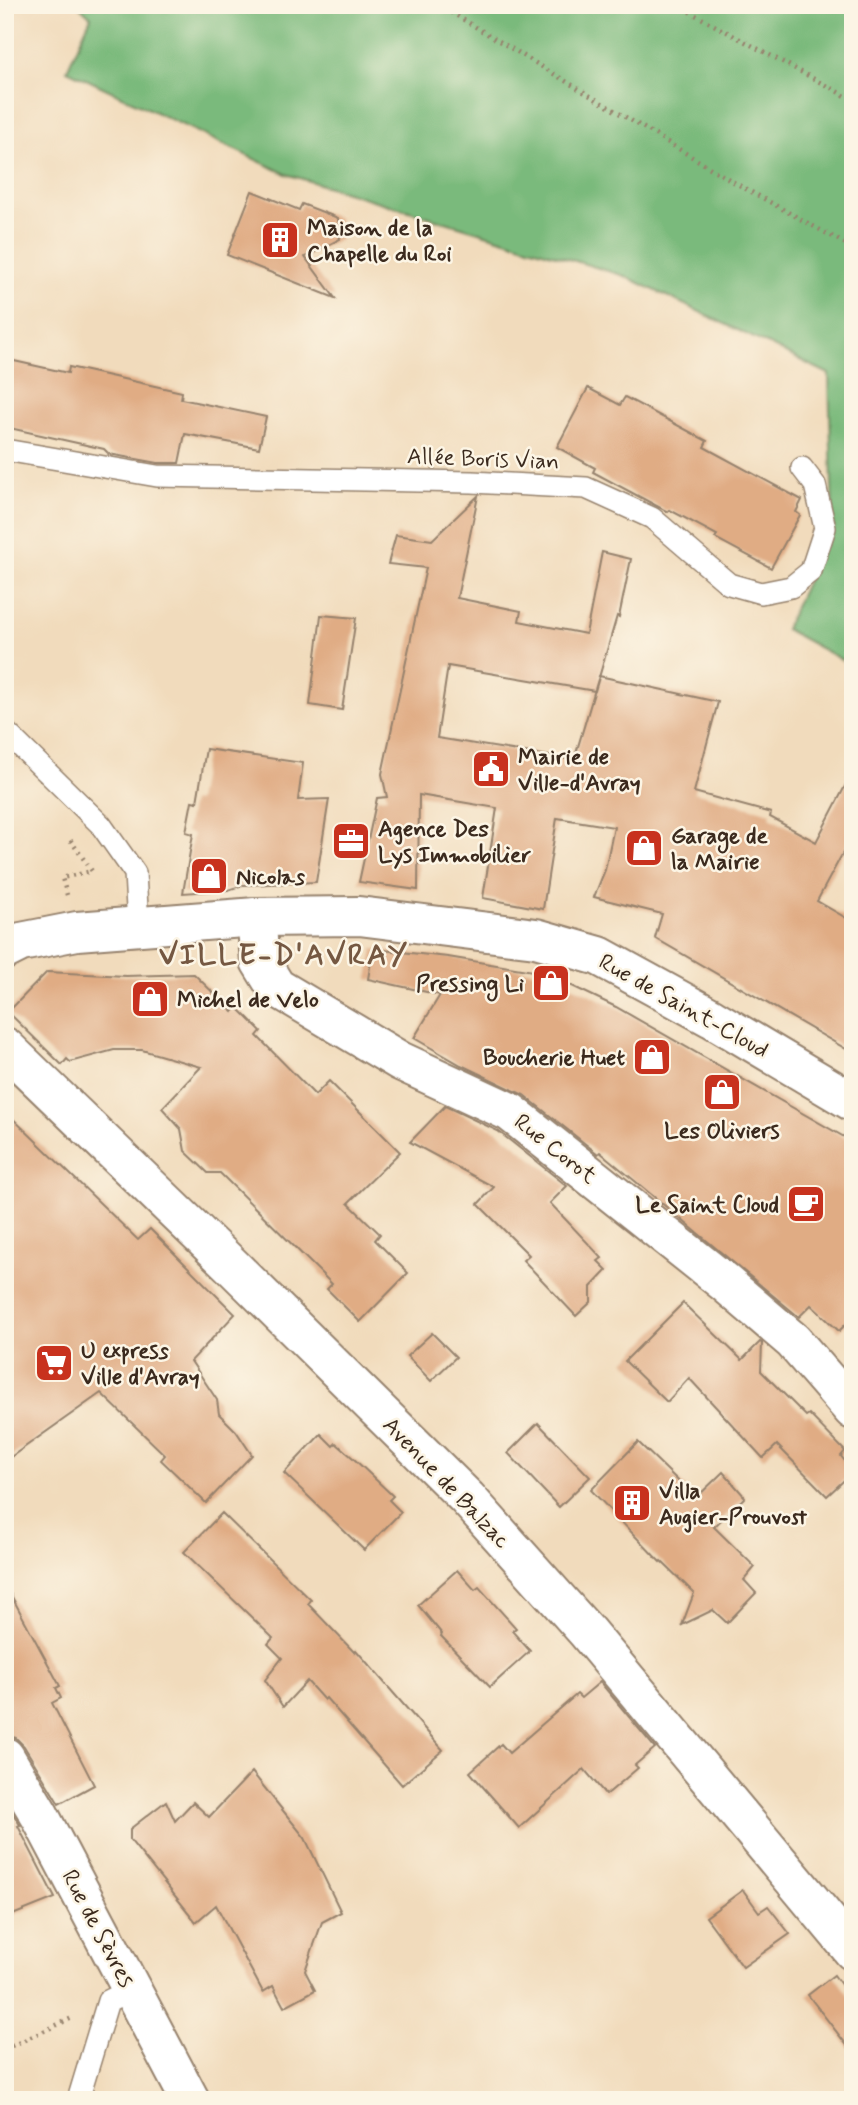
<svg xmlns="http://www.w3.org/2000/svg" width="858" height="2105" viewBox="0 0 858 2105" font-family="Mynerve,sans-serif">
<rect width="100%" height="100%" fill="#fcf5e5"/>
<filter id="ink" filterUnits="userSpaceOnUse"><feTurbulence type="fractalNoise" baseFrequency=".0143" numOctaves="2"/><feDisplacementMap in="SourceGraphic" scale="14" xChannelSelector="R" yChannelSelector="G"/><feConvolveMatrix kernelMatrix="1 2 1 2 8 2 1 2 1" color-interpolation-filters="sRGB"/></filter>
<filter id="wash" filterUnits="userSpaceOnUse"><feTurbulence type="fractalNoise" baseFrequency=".00686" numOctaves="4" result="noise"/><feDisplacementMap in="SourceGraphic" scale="28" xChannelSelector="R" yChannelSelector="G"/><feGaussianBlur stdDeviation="1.57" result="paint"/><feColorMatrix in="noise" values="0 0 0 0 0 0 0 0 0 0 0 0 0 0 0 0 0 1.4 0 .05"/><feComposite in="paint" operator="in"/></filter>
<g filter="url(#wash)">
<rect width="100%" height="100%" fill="#f1dbbc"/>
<polygon fill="#7aba7b" stroke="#5a724c" stroke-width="2" points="78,5 853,5 853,666 785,629 833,524 829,374 625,276 286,174 67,70 91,17"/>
<g id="blocks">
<g fill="#e0ac84">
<polygon points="252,191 299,210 302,204 338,218 340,239 305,257 335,298 227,255"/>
<polygon points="5,359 68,373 69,367 182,392 181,399 266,417 259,448 185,434 179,463 158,463 109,454 104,449 5,427"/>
<polygon points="588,388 620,405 625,397 707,441 704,447 802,500 796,512 800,515 771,568 715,538 717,535 670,510 668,512 593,472 595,468 557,447"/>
<polygon points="478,496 457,598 521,611 519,621 586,634 602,552 631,559 619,617 617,616 595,691 448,666 437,738 574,760 599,676 718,702 694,792 771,813 770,817 816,842 853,771 853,834 817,901 853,922 853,1053 655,938 662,914 594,897 605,870 614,827 557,818 543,909 483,898 497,808 419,795 418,890 359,882 377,798 387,797 382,774 426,568 388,564 396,535 432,540"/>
<polygon points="321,615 356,618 342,710 310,705"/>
<polygon points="206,749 303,763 298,800 329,799 316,882 243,885 228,890 183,893 193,834 186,832 192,801 197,802"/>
<polygon points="373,949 448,957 545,973 616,1007 853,1142 853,1317 839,1331 811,1305 799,1317 600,1152 598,1154 524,1095 461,1065 414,1038 440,995 368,979"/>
<polygon points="47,972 126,976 194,974 233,1012 237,1007 261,1031 257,1036 315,1095 329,1081 400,1152 348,1203 380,1234 375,1240 408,1273 360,1322 327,1289 332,1284 220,1173 208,1173 185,1151 181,1129 162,1108 201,1067 142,1050 114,1050 70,1062 67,1059 62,1065 8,1012"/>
<polygon points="445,1106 498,1131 567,1186 550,1203 602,1258 598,1261 607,1270 591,1287 591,1302 576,1316 523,1260 529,1255 478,1204 494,1187 410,1142"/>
<polygon points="5,1111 138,1240 150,1229 235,1314 191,1361 217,1400 219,1414 236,1431 252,1455 206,1503 161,1460 165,1455 101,1393 5,1461"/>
<polygon points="683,1303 742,1360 760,1342 762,1343 761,1371 806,1416 809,1414 845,1451 841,1456 853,1472 827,1496 777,1445 763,1458 689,1378 667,1402 625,1361"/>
<polygon points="432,1333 456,1357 431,1381 407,1356"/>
<polygon points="538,1423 590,1477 559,1507 508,1453"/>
<polygon points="321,1434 333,1446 336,1443 353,1458 393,1496 389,1500 401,1512 364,1550 284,1473"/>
<polygon points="638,1442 696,1498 723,1472 745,1497 714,1527 755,1567 744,1580 756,1593 727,1623 713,1610 682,1625 694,1593 661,1561 660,1562 591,1490"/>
<polygon points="222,1513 311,1600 308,1604 354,1652 356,1650 443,1750 402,1785 326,1698 324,1700 307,1681 283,1707 265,1680 282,1658 268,1644 273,1638 184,1552"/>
<polygon points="457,1570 475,1590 479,1587 516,1628 512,1631 530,1651 490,1687 441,1636 442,1634 418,1605"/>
<polygon points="5,1584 60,1686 56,1688 61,1698 52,1703 94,1785 59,1804 24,1746 16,1738 5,1735"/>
<polygon points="600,1682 655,1748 635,1765 638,1768 606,1795 584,1769 519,1828 470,1772 501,1744 509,1753 577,1694 581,1698"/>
<polygon points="252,1772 305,1838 341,1912 322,1922 305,1971 315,1990 284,2007 273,1986 263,1992 216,1905 196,1922 130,1840 130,1829 166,1801 175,1821 193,1802 209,1817"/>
<polygon points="5,1800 20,1825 18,1826 55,1898 5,1918"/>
<polygon points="743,1890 759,1912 768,1906 790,1934 743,1967 706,1917"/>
<polygon points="834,1975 853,2001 853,2053 808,1995"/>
</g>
</g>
</g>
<g filter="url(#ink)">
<use href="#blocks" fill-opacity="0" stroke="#96826d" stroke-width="2"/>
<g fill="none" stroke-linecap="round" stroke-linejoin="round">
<defs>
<g id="service">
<polyline points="5,450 157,476 472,482 586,488 652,518 729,584 761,593 791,587 811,571 825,528 815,485 802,468"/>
<polyline points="5,731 101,825 135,873 138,926"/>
<polyline points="78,2100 108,2001 132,1989"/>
</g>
<g id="minor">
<polyline points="256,917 260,961 276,987 400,1061 510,1112 724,1282 793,1341 853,1410"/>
<polyline points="5,1047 233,1267 467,1498 587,1632 853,1951"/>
</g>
<g id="secondary">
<polyline points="5,950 21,942 77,931 256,917 359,916 536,938 599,956 712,1018 853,1102"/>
<polyline points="5,1757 40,1816 190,2100"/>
</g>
</defs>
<use href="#service" stroke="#96826d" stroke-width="24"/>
<use href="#minor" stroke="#96826d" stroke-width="42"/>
<use href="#secondary" stroke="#96826d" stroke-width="42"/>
<g stroke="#96826d" stroke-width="4.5" stroke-dasharray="2 5" stroke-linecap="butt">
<polyline points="439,5 737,184 853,248"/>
<polyline points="677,5 853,100"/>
<polyline points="67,895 62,878 92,871 69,838"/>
<polyline points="5,2049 72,2018"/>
</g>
<use href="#service" stroke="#fff" stroke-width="21"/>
<use href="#minor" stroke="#fff" stroke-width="38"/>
<use href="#secondary" stroke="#fff" stroke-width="38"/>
</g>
</g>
<defs>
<symbol id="building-square" viewBox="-11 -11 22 22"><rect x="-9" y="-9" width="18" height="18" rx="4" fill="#c8321e" stroke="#fcf5e5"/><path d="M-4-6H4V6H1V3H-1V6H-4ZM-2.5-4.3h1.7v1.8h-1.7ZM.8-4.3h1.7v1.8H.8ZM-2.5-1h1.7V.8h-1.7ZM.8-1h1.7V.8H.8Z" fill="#fff"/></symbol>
<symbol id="civic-square" viewBox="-11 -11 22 22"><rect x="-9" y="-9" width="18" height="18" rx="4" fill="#c8321e" stroke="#fcf5e5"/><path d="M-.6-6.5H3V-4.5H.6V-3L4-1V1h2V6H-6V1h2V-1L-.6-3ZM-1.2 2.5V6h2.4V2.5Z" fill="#fff"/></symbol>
<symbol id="office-square" viewBox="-11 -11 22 22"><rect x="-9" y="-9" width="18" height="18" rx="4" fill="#c8321e" stroke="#fcf5e5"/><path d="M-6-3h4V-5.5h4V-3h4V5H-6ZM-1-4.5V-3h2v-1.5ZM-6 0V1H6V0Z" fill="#fff"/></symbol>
<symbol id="shop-square" viewBox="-11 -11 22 22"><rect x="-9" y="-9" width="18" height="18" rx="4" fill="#c8321e" stroke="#fcf5e5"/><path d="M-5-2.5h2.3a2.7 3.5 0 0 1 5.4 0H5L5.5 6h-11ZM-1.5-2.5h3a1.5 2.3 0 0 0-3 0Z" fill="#fff"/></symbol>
<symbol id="cafe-square" viewBox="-11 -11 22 22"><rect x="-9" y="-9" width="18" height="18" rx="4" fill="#c8321e" stroke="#fcf5e5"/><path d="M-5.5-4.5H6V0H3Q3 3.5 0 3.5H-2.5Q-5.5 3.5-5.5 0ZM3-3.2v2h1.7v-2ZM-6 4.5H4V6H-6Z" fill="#fff"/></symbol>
<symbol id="supermarket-square" viewBox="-11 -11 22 22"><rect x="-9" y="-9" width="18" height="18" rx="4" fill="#c8321e" stroke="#fcf5e5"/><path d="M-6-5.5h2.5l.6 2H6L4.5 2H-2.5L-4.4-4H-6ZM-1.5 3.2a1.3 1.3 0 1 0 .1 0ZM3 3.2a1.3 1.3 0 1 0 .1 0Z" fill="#fff"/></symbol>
</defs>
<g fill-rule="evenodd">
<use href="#building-square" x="258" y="218" width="44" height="44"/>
<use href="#civic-square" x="469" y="747" width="44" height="44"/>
<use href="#office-square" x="329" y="819" width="44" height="44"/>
<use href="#shop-square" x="622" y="826" width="44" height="44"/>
<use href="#shop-square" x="187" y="854" width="44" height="44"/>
<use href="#shop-square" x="529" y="961" width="44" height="44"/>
<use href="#shop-square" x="128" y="977" width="44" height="44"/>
<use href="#shop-square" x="630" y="1035" width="44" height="44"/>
<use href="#shop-square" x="700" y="1070" width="44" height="44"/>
<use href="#cafe-square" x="784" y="1182" width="44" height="44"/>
<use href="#supermarket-square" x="32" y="1341" width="44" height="44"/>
<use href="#building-square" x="610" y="1481" width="44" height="44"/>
</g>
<g text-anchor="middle" stroke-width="5" stroke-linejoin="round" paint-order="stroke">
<g font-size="23" font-weight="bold" fill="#3b2a1e" stroke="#fcf5e5" text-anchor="start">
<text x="307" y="235">Maison de la<tspan x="307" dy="26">Chapelle du Roi</tspan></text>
<text x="518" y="764">Mairie de<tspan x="518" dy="26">Ville-d'Avray</tspan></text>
<text x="378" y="836">Agence Des<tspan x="378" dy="26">Lys Immobilier</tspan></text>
<text x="671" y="843">Garage de<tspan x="671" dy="26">la Mairie</tspan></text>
<text x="236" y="884">Nicolas</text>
<text x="524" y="991" text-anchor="end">Pressing Li</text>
<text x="177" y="1007">Michel de Velo</text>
<text x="625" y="1065" text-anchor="end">Boucherie Huet</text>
<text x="722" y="1138" text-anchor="middle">Les Oliviers</text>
<text x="779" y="1212" text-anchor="end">Le Saint Cloud</text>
<text x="81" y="1358">U express<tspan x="81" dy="26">Ville d'Avray</tspan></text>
<text x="659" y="1498">Villa<tspan x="659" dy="26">Augier-Prouvost</tspan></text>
</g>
<g font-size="23" fill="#3b2a1e" stroke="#fcf5e5">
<text transform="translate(483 458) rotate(2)" y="8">Allée Boris Vian</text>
<text transform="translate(684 1005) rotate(29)" y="8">Rue de Saint-Cloud</text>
<text transform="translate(556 1148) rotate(38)" y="8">Rue Corot</text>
<text transform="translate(447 1482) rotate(46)" y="8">Avenue de Balzac</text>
<text transform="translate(99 1928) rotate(62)" y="8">Rue de Sèvres</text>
</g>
<g font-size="30" font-weight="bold" letter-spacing="2" fill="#755842" stroke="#fcf5e5">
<text x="284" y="964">VILLE-D'AVRAY</text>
</g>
</g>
<rect width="858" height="2105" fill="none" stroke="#fcf5e5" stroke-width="28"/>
</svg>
